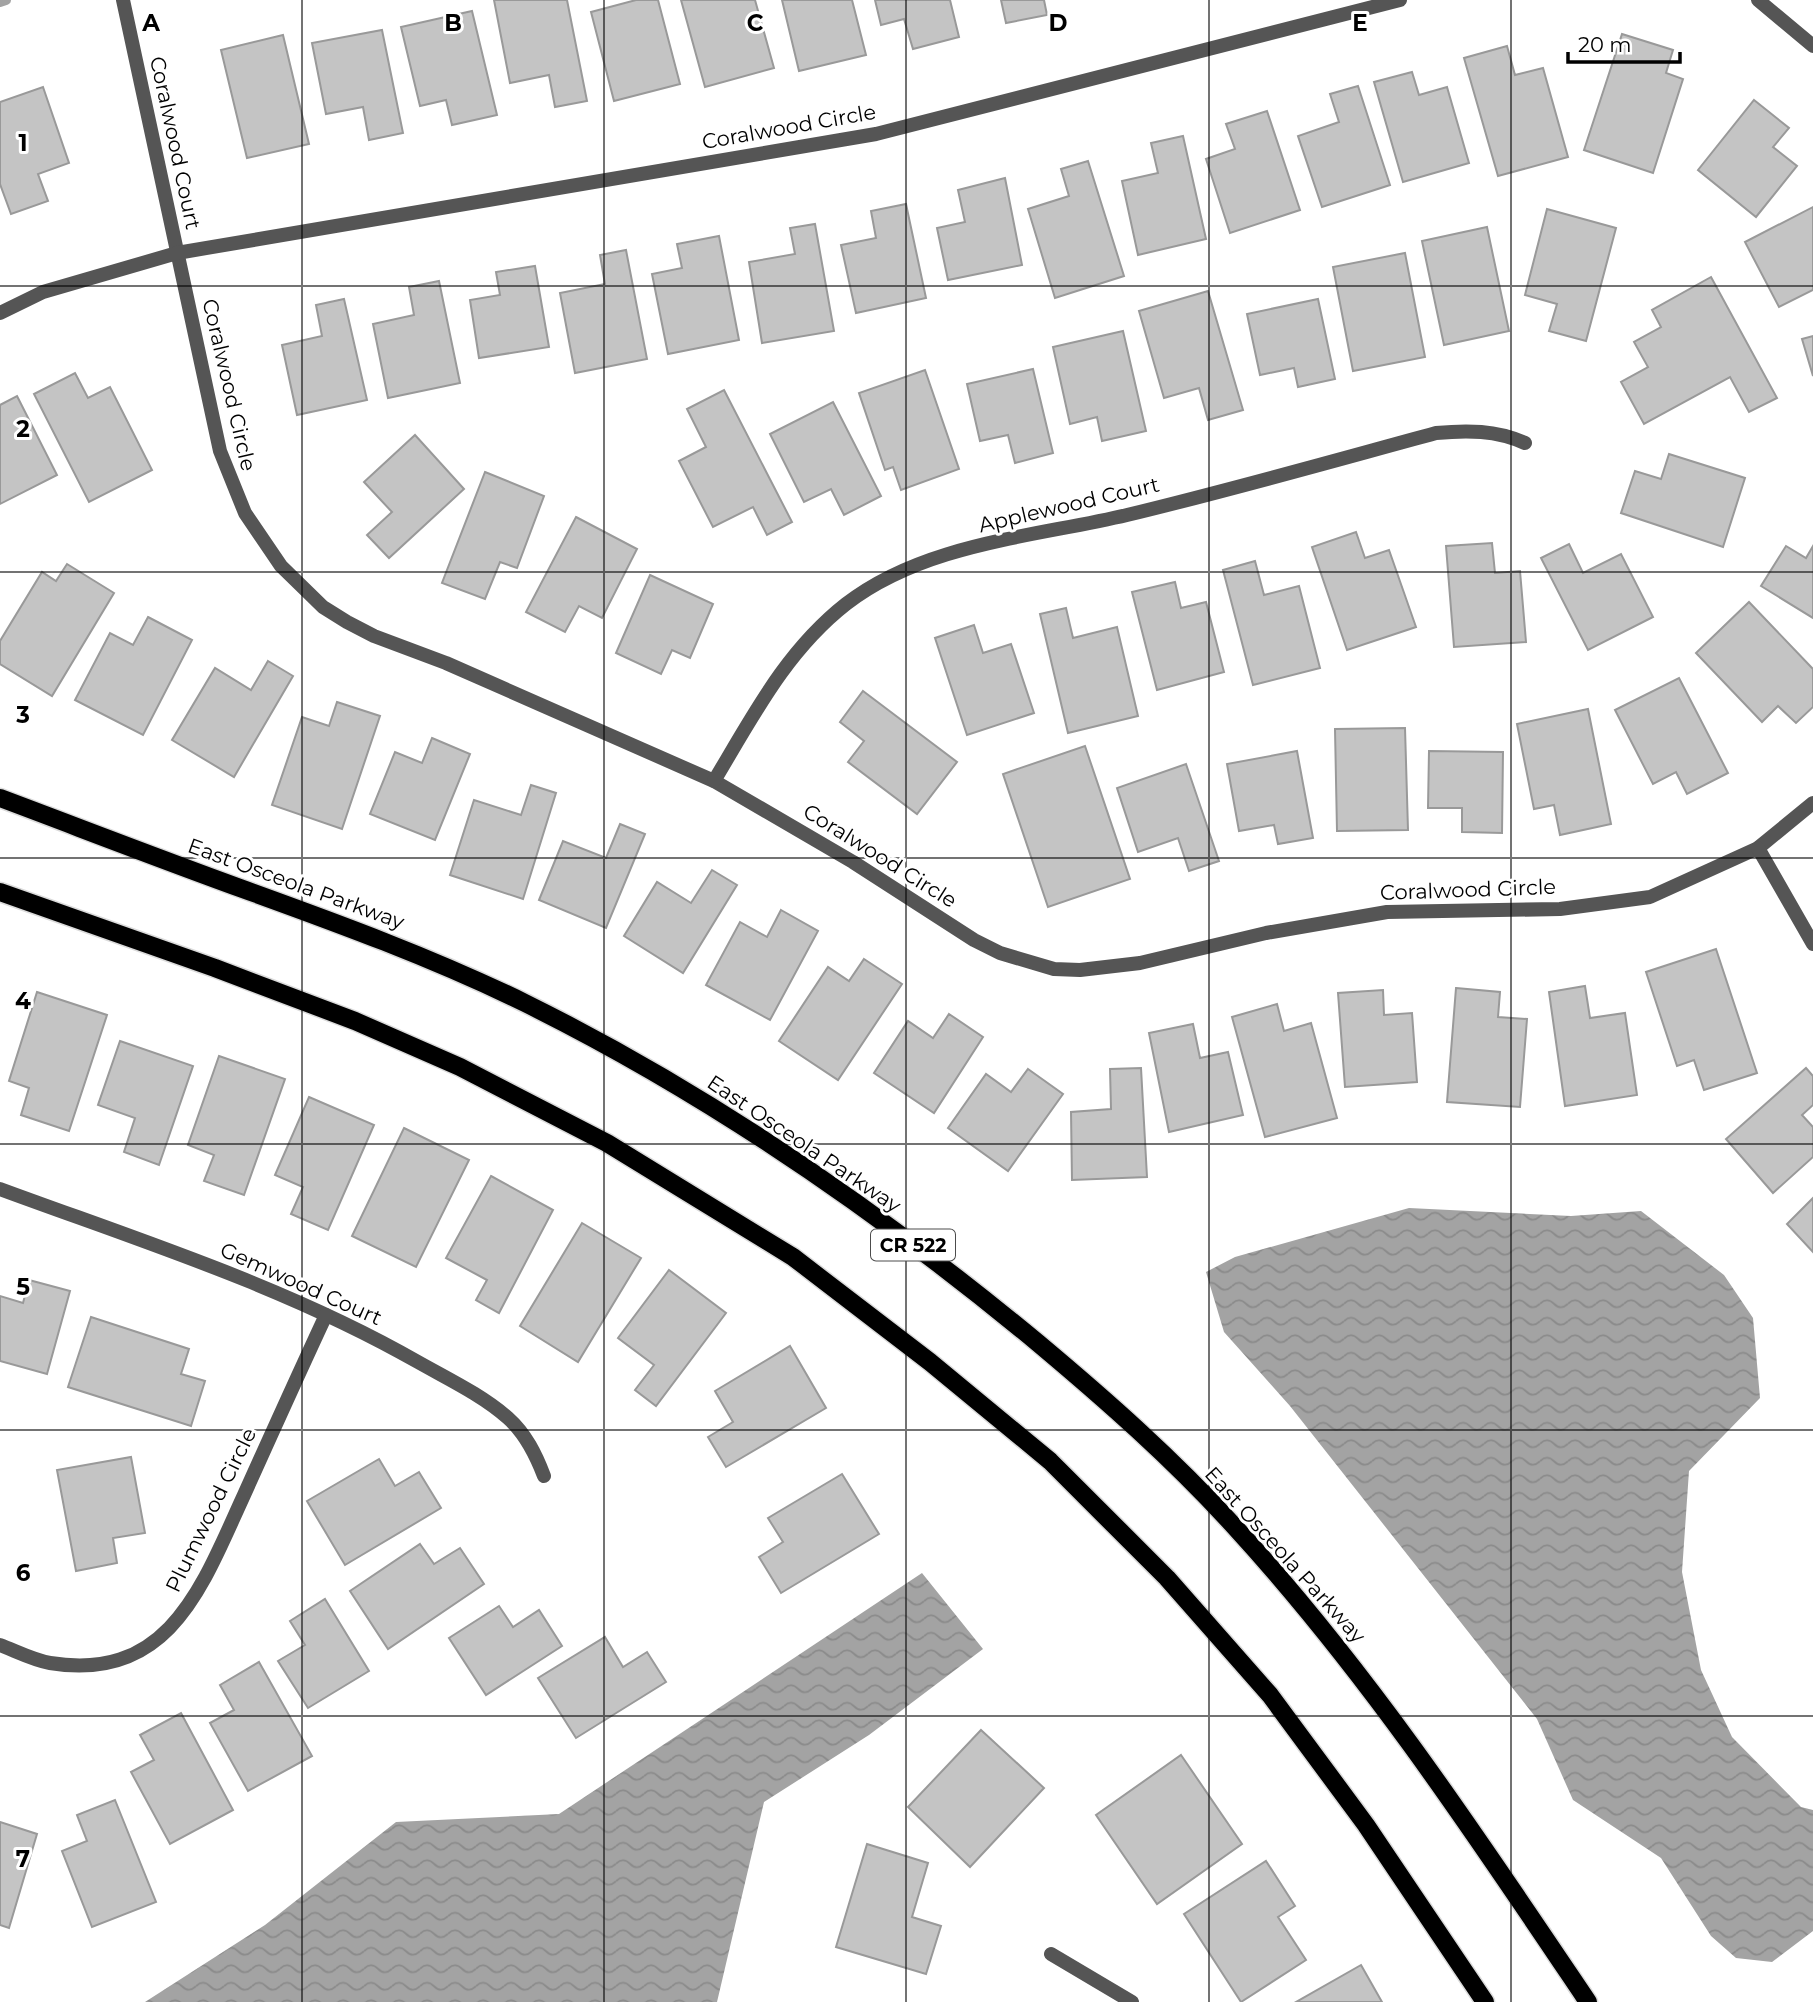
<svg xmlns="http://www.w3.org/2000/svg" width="1813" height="2002" viewBox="0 0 1813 2002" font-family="Montserrat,sans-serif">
<defs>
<pattern id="water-waves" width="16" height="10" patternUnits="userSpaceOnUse" patternTransform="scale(1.75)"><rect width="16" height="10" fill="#a3a3a3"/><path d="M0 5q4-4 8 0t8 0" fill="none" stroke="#8b8b8b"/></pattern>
</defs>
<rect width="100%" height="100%" fill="#fff"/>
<g fill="url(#water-waves)">
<polygon points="1409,1208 1571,1216 1641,1211 1724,1275 1753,1318 1760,1398 1689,1471 1682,1572 1701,1670 1732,1737 1801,1807 1813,1810 1813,1931 1772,1962 1736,1958 1711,1936 1661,1858 1573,1800 1537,1719 1290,1406 1224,1332 1206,1272 1235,1257"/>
<polygon points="922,1573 983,1649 869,1735 764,1802 717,2002 145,2002 265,1925 396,1822 559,1814"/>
</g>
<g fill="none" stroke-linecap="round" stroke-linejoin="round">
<polyline stroke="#a3a3a3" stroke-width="10" points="0,2 6,0"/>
</g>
<g fill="#c4c4c4" stroke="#999" stroke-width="2">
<polygon points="494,0 567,0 587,101 555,107 549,75 510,83"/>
<polygon points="636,0 658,0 680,84 614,101 591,12"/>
<polygon points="681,0 755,0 774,68 705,87"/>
<polygon points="782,0 852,0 866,55 799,71"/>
<polygon points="875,0 950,0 959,37 913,49 904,19 881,25"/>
<polygon points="1001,0 1044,0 1047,15 1006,23"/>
<polygon points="472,11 497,115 452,125 446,100 420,106 401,27"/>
<polygon points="382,30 403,133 369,140 363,107 326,114 312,43"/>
<polygon points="1622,34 1673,50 1666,73 1683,79 1653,173 1584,150"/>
<polygon points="283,35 309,144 247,158 221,50"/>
<polygon points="1507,46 1515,75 1543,68 1568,157 1498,176 1464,58"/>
<polygon points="1412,72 1419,95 1447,87 1469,163 1403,182 1374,82"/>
<polygon points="1358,86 1390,185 1322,207 1298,136 1339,122 1330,94"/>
<polygon points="43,87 69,163 38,174 48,201 11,214 0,184 0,102"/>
<polygon points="1754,100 1789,128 1773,147 1797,166 1756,217 1698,170"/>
<polygon points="1267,111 1300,210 1230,233 1206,159 1235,149 1226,124"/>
<polygon points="1183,136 1206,239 1138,255 1122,181 1158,173 1151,143"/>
<polygon points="1088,161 1124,276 1055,298 1028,209 1069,196 1061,169"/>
<polygon points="1005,178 1022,265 948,280 937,228 965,222 958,190"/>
<polygon points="906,204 926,298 856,313 841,245 876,238 871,211"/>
<polygon points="1813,207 1813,290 1779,307 1745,242"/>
<polygon points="1547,209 1616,228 1586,341 1549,331 1557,304 1525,295"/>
<polygon points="815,224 834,331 762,343 749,262 795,254 790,228"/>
<polygon points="1487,227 1509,331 1444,345 1422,241"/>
<polygon points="719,236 739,340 668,354 652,274 682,268 677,244"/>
<polygon points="626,250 647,359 575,373 560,293 605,284 600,255"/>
<polygon points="1405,253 1425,357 1353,371 1333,267"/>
<polygon points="535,266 549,347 479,358 470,300 500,295 496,272"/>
<polygon points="1711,277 1777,398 1749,412 1730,377 1644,424 1621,382 1648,367 1634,342 1661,327 1652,310"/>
<polygon points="439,281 460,383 388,398 373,324 414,315 409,287"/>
<polygon points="1208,291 1243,410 1208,420 1199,388 1164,398 1139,311"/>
<polygon points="344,299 367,400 297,415 282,345 322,336 316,305"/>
<polygon points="1318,299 1335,379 1298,387 1294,368 1260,375 1247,314"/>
<polygon points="1123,331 1146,431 1102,441 1097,417 1070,424 1053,347"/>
<polygon points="1813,336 1813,376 1802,339"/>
<polygon points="1033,369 1053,453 1015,463 1008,435 980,441 967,384"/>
<polygon points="925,370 959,469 901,490 893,467 885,470 859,393"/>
<polygon points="75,373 88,398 110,387 152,470 89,502 34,394"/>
<polygon points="724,390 792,522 767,535 753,507 713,527 679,461 706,447 687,409"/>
<polygon points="17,396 57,475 0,504 0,405"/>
<polygon points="833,402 881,496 844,515 831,489 804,502 770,434"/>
<polygon points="415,435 464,489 389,558 367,535 392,512 364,482"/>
<polygon points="1669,454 1745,478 1723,547 1621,513 1635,471 1661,479"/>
<polygon points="485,472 544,496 517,568 500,562 485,599 442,583"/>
<polygon points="576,517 637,549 602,618 579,606 565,632 526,612"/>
<polygon points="1356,532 1365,558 1389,550 1416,627 1347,650 1312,547"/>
<polygon points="1492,543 1495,573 1520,571 1526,642 1454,647 1446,546"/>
<polygon points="1569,544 1583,573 1621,554 1653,617 1588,650 1541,558"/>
<polygon points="1786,546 1806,558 1813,546 1813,618 1761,586"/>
<polygon points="1255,561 1264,595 1299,586 1320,668 1253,685 1223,570"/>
<polygon points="67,564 114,593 52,696 0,664 0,641 42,572 56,581"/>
<polygon points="650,575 713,604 690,658 672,650 661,674 616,653"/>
<polygon points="1175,582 1181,608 1206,602 1224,672 1157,690 1132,592"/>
<polygon points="1749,602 1813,669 1813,707 1796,723 1778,706 1762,722 1696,653"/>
<polygon points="1066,608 1073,638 1117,627 1138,716 1068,733 1040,614"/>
<polygon points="148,617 192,640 143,735 75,700 110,633 133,645"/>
<polygon points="974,625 983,653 1011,644 1034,713 967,735 935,638"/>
<polygon points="268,661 293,676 234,777 172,740 215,668 251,690"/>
<polygon points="1679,678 1728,773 1687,794 1676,772 1653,784 1615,710"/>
<polygon points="863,691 957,762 917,814 848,762 864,741 840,722"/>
<polygon points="337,702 380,716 342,829 272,805 302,717 329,726"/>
<polygon points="1588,709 1611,824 1560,835 1554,805 1534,809 1517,724"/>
<polygon points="1405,728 1408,830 1337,831 1335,729"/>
<polygon points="432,738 470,754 435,840 370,814 395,752 422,763"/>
<polygon points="1085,746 1130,879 1048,907 1003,774"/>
<polygon points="1297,751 1313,838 1278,844 1274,825 1239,831 1227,764"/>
<polygon points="1429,751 1503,752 1502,833 1462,832 1462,808 1428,808"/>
<polygon points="1186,764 1219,861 1189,871 1178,838 1138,852 1117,788"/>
<polygon points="531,785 556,793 523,899 450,875 474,800 521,815"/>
<polygon points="620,824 645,834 606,928 539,900 563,841 606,858"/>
<polygon points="712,870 737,885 683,973 624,936 657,882 691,903"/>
<polygon points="781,910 818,931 770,1020 706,985 740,922 767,937"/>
<polygon points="1716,949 1757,1073 1704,1090 1694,1060 1677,1066 1646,972"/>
<polygon points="864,959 902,984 838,1080 779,1041 828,967 849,981"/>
<polygon points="1585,986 1590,1018 1625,1013 1637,1095 1565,1106 1549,992"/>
<polygon points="1456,988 1500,992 1498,1017 1527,1019 1520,1107 1447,1102"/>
<polygon points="1383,990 1384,1015 1412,1013 1417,1082 1345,1087 1338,993"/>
<polygon points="37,992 107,1015 69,1131 21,1115 29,1088 9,1081"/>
<polygon points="1277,1004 1284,1031 1311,1023 1337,1118 1265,1137 1232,1017"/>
<polygon points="949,1014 983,1037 934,1113 874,1073 908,1021 933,1038"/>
<polygon points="1193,1024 1200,1058 1228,1052 1243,1115 1169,1132 1149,1033"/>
<polygon points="120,1041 193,1066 159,1165 124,1152 135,1118 98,1105"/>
<polygon points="219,1056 285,1079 244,1195 204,1181 214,1155 188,1145"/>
<polygon points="1141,1068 1147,1177 1072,1180 1071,1112 1111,1109 1110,1069"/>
<polygon points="1806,1068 1813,1076 1813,1105 1802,1115 1813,1127 1813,1157 1773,1193 1726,1139"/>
<polygon points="1028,1069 1063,1094 1008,1171 948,1128 986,1074 1011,1092"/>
<polygon points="309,1097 374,1125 328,1230 291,1214 303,1187 275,1175"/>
<polygon points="404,1128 469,1160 416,1267 352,1236"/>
<polygon points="491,1176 553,1210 499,1313 476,1300 487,1280 446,1258"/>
<polygon points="1813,1198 1813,1252 1787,1224"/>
<polygon points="582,1223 641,1258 578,1362 520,1326"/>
<polygon points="669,1270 726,1313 656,1406 635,1390 654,1365 618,1338"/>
<polygon points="29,1280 70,1291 47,1374 0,1361 0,1296 23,1303"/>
<polygon points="91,1317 189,1349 181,1374 205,1381 191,1426 68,1387"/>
<polygon points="790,1346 826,1408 726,1467 708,1437 733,1422 715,1391"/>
<polygon points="131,1457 145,1533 113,1538 117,1563 76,1571 57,1470"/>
<polygon points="379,1459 395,1486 419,1472 441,1508 345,1565 307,1501"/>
<polygon points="842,1474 879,1534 781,1593 759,1557 783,1542 768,1518"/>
<polygon points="420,1544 434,1564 460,1548 484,1584 388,1649 350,1591"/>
<polygon points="325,1599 369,1671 308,1708 278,1661 305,1645 290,1621"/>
<polygon points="499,1606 513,1627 539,1610 562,1646 486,1695 449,1638"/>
<polygon points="605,1637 623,1667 647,1652 666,1682 576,1738 538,1678"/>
<polygon points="259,1662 312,1756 248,1791 210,1723 234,1710 220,1685"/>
<polygon points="181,1713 233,1810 170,1844 131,1772 154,1760 140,1735"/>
<polygon points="981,1730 1044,1788 970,1867 908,1807"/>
<polygon points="1181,1755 1242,1844 1157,1904 1096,1815"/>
<polygon points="115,1800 156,1902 92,1927 62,1851 87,1841 77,1815"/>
<polygon points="0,1822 37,1834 9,1928 0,1925"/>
<polygon points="867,1844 928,1863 912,1917 941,1926 926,1974 836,1947"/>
<polygon points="1266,1861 1295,1906 1278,1917 1306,1960 1241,2002 1184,1914"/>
<polygon points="1361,1965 1382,2002 1296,2002"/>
</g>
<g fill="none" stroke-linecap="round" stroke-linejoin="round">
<defs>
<g id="primary">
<path d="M0 798C80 828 160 859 240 888 337 923 433 958 525 1003 709 1094 881 1213 1038 1343 1106 1400 1173 1459 1233 1525 1368 1672 1477 1837 1588 2002"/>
<polyline points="0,892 215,968 355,1021 460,1067 607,1143 793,1257 930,1362 1050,1461 1167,1578 1270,1695 1366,1825 1485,2002"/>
</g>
</defs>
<use href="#primary" stroke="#dbdbdb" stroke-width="21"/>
<g stroke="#555" stroke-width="14">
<polyline points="123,0 220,451 245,513 281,566 323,607 347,622 374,636 446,663 714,781 853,862 974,940 1000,953 1054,969 1080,970 1140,963 1266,933 1387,912 1560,909 1650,897 1758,848 1813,803"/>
<polyline points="1758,0 1813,46"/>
<polyline points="0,313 43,292 177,253 876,134 1400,0"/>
<path d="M714 781C753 716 786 651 846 604 925 543 1034 537 1127 515 1231 490 1333 461 1436 433 1467 430 1496 430 1525 443"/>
<polyline points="1758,848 1813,944"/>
<path d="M0 1189C141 1241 287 1287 418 1362 448 1379 482 1395 508 1418 526 1434 536 1455 544 1476"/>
<path d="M0 1645C16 1651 33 1660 50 1663 170 1683 203 1584 244 1495 271 1435 298 1375 326 1315"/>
<polyline points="1051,1954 1132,2002"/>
</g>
<use href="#primary" stroke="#000" stroke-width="18"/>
</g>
<path fill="none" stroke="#000" stroke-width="2" stroke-opacity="0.55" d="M302 0V2002M604 0V2002M906 0V2002M1209 0V2002M1511 0V2002M0 286H1813M0 572H1813M0 858H1813M0 1144H1813M0 1430H1813M0 1716H1813"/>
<g text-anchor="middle" stroke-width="6" stroke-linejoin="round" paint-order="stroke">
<rect fill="#fff" stroke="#4c4c4c" stroke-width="2" x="871" y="1229.5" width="84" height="31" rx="5"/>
<g font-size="19" font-weight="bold" fill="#000">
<text x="913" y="1252">CR 522</text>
</g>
<g font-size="21" fill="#000" stroke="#fff">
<text transform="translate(789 127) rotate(-10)" y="7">Coralwood Circle</text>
<text transform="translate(175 143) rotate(78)" y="7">Coralwood Court</text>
<text transform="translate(229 385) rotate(77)" y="7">Coralwood Circle</text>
<text transform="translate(1069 505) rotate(-13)" y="7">Applewood Court</text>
<text transform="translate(880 856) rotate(32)" y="7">Coralwood Circle</text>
<text transform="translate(296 884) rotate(20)" y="7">East Osceola Parkway</text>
<text transform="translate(1468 890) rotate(-2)" y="7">Coralwood Circle</text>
<text transform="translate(804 1144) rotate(34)" y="7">East Osceola Parkway</text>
<text transform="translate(301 1284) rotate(24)" y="7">Gemwood Court</text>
<text transform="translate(211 1510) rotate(-64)" y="7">Plumwood Circle</text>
<text transform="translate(1285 1555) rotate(48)" y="7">East Osceola Parkway</text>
</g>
</g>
<g font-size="23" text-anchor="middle" font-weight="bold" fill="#000" stroke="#fff" stroke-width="6" stroke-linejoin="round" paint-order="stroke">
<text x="151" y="31">A</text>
<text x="453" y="31">B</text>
<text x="755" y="31">C</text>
<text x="1058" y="31">D</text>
<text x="1360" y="31">E</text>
<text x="23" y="151">1</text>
<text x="23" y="437">2</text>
<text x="23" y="723">3</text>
<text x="23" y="1009">4</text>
<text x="23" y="1295">5</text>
<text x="23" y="1581">6</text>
<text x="23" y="1867">7</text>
</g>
<path d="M1568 52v10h112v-10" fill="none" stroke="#000000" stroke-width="3.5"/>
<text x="1578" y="52" font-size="21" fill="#000000" stroke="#ffffff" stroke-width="5" paint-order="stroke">20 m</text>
</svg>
